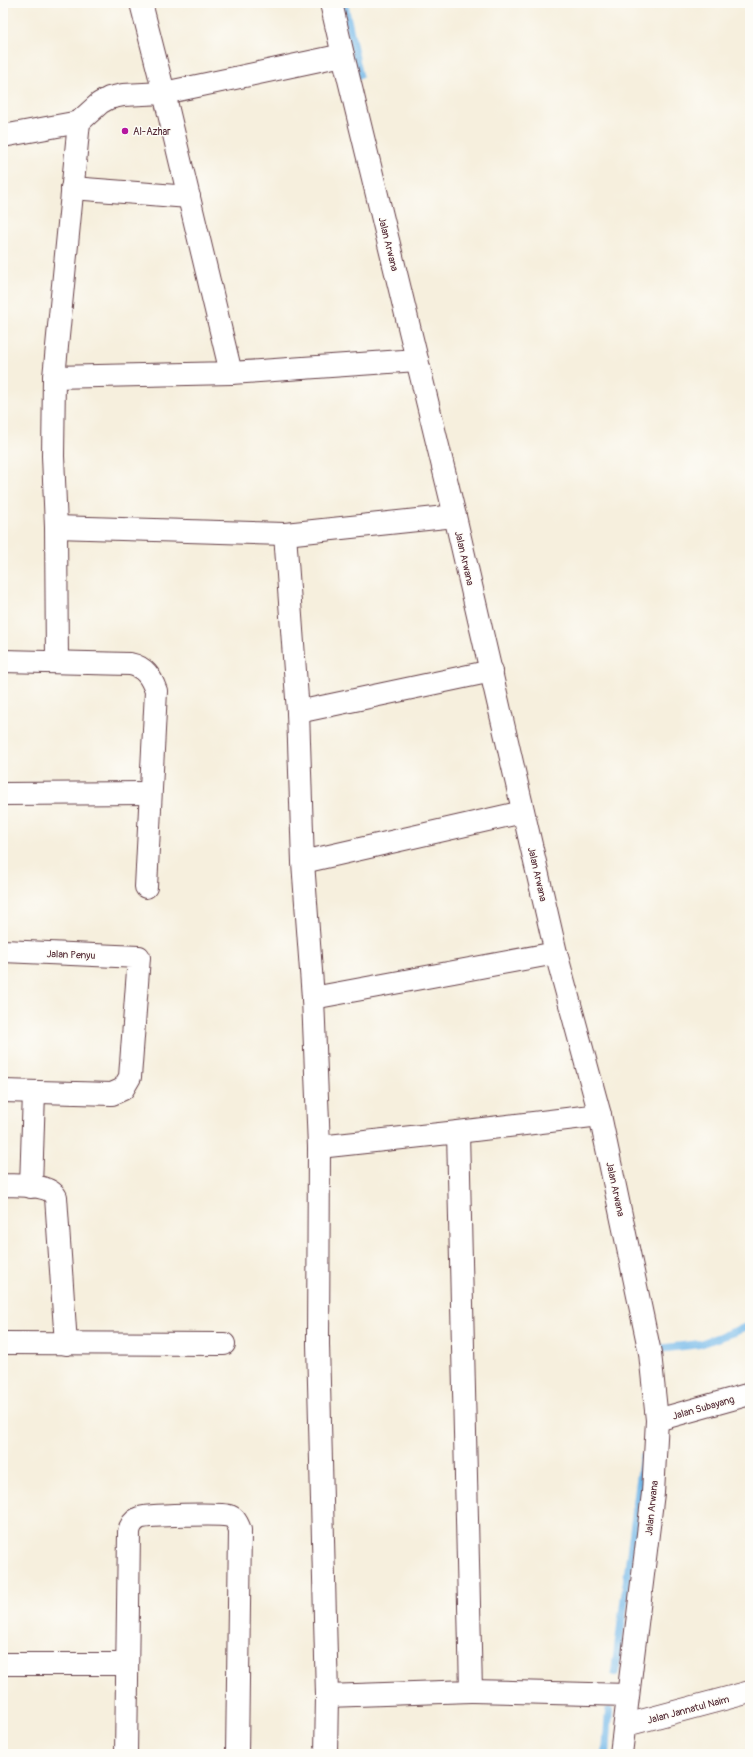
<svg xmlns="http://www.w3.org/2000/svg" width="753" height="1757" viewBox="0 0 753 1757" font-family="Pangolin,sans-serif">
<rect width="100%" height="100%" fill="#fdfcf7"/>
<filter id="ink" filterUnits="userSpaceOnUse"><feTurbulence type="fractalNoise" baseFrequency=".025" numOctaves="2"/><feDisplacementMap in="SourceGraphic" scale="8" xChannelSelector="R" yChannelSelector="G"/><feConvolveMatrix kernelMatrix="1 2 1 2 8 2 1 2 1" color-interpolation-filters="sRGB"/></filter>
<filter id="wash" filterUnits="userSpaceOnUse"><feTurbulence type="fractalNoise" baseFrequency=".012" numOctaves="4" result="noise"/><feDisplacementMap in="SourceGraphic" scale="16" xChannelSelector="R" yChannelSelector="G"/><feGaussianBlur stdDeviation="0.9" result="paint"/><feColorMatrix in="noise" values="0 0 0 0 0 0 0 0 0 0 0 0 0 0 0 0 0 1.4 0 .05"/><feComposite in="paint" operator="in"/></filter>
<g filter="url(#wash)">
<rect width="100%" height="100%" fill="#f6efdd"/>
<g fill="none" stroke-linecap="round" stroke-linejoin="round">
<g stroke="#72b8e9" stroke-width="8">
<polyline points="344,3 359,75"/>
<polyline points="656,1342 658,1349 700,1344 750,1326"/>
<polyline points="615,1672 643,1458"/>
<polyline points="606,1754 609,1711"/>
</g>
</g>
</g>
<g filter="url(#ink)">
<g fill="none" stroke-linecap="round" stroke-linejoin="round">
<defs>
<g id="minor">
<polyline points="331,3 343,55 455,516 556,953 600,1115 650,1353 657,1420 653,1493 621,1754"/>
<polyline points="3,136 79,122"/>
<polyline points="72,188 189,197"/>
<polyline points="231,373 417,360"/>
<polyline points="54,377 231,373 164,93 141,3"/>
<polyline points="56,527 285,534 455,516"/>
<polyline points="285,534 298,712 303,862 313,998 319,1147 318,1344 327,1696 326,1754"/>
<path d="M3 661 130 664C145 667 151 677 156 691L146 887"/>
<polyline points="57,662 56,527 53,456 54,377 79,122 100,103 109,98 123,95 164,93 343,55"/>
<polyline points="298,712 492,671"/>
<polyline points="3,794 150,793"/>
<polyline points="303,862 523,812"/>
<polyline points="3,951 139,957 130,1077 123,1089 112,1094 3,1091"/>
<polyline points="313,998 556,953"/>
<polyline points="458,1132 600,1115"/>
<polyline points="319,1147 458,1132 471,1691 327,1696"/>
<path d="M3 1185C17 1186 49 1183 56 1197L66 1344"/>
<polyline points="31,1187 34,1092"/>
<polyline points="3,1343 224,1344"/>
<polyline points="657,1420 750,1394"/>
<polyline points="3,1664 126,1664"/>
<polyline points="471,1691 628,1695"/>
<polyline points="626,1725 750,1692"/>
<path d="M126 1754 129 1532C130 1526 133 1521 139 1518 146 1515 221 1513 229 1516 235 1517 238 1524 240 1530L237 1754"/>
</g>
</defs>
<use href="#minor" stroke="#643e46" stroke-width="24"/>
<use href="#minor" stroke="#fff" stroke-width="22"/>
</g>
</g>
<circle fill="#b5179e" stroke="#fdfcf7" stroke-width="1.5" cx="125" cy="131" r="4"/>
<g text-anchor="middle" stroke-width="3" stroke-linejoin="round" paint-order="stroke">
<g font-size="10" fill="#4a1f2b" stroke="#fdfcf7" text-anchor="start">
<text x="133" y="135">Al-Azhar</text>
</g>
<g font-size="10" fill="#4a1f2b" stroke="#fdfcf7">
<text transform="translate(389 244) rotate(76)" y="4">Jalan Arwana</text>
<text transform="translate(465 558) rotate(77)" y="4">Jalan Arwana</text>
<text transform="translate(538 874) rotate(77)" y="4">Jalan Arwana</text>
<text transform="translate(71 954) rotate(2)" y="4">Jalan Penyu</text>
<text transform="translate(616 1189) rotate(78)" y="4">Jalan Arwana</text>
<text transform="translate(703 1407) rotate(-16)" y="4">Jalan Subayang</text>
<text transform="translate(651 1508) rotate(-84)" y="4">Jalan Arwana</text>
<text transform="translate(688 1709) rotate(-15)" y="4">Jalan Jannatul Naim</text>
</g>
</g>
<rect width="753" height="1757" fill="none" stroke="#fdfcf7" stroke-width="16"/>
</svg>
